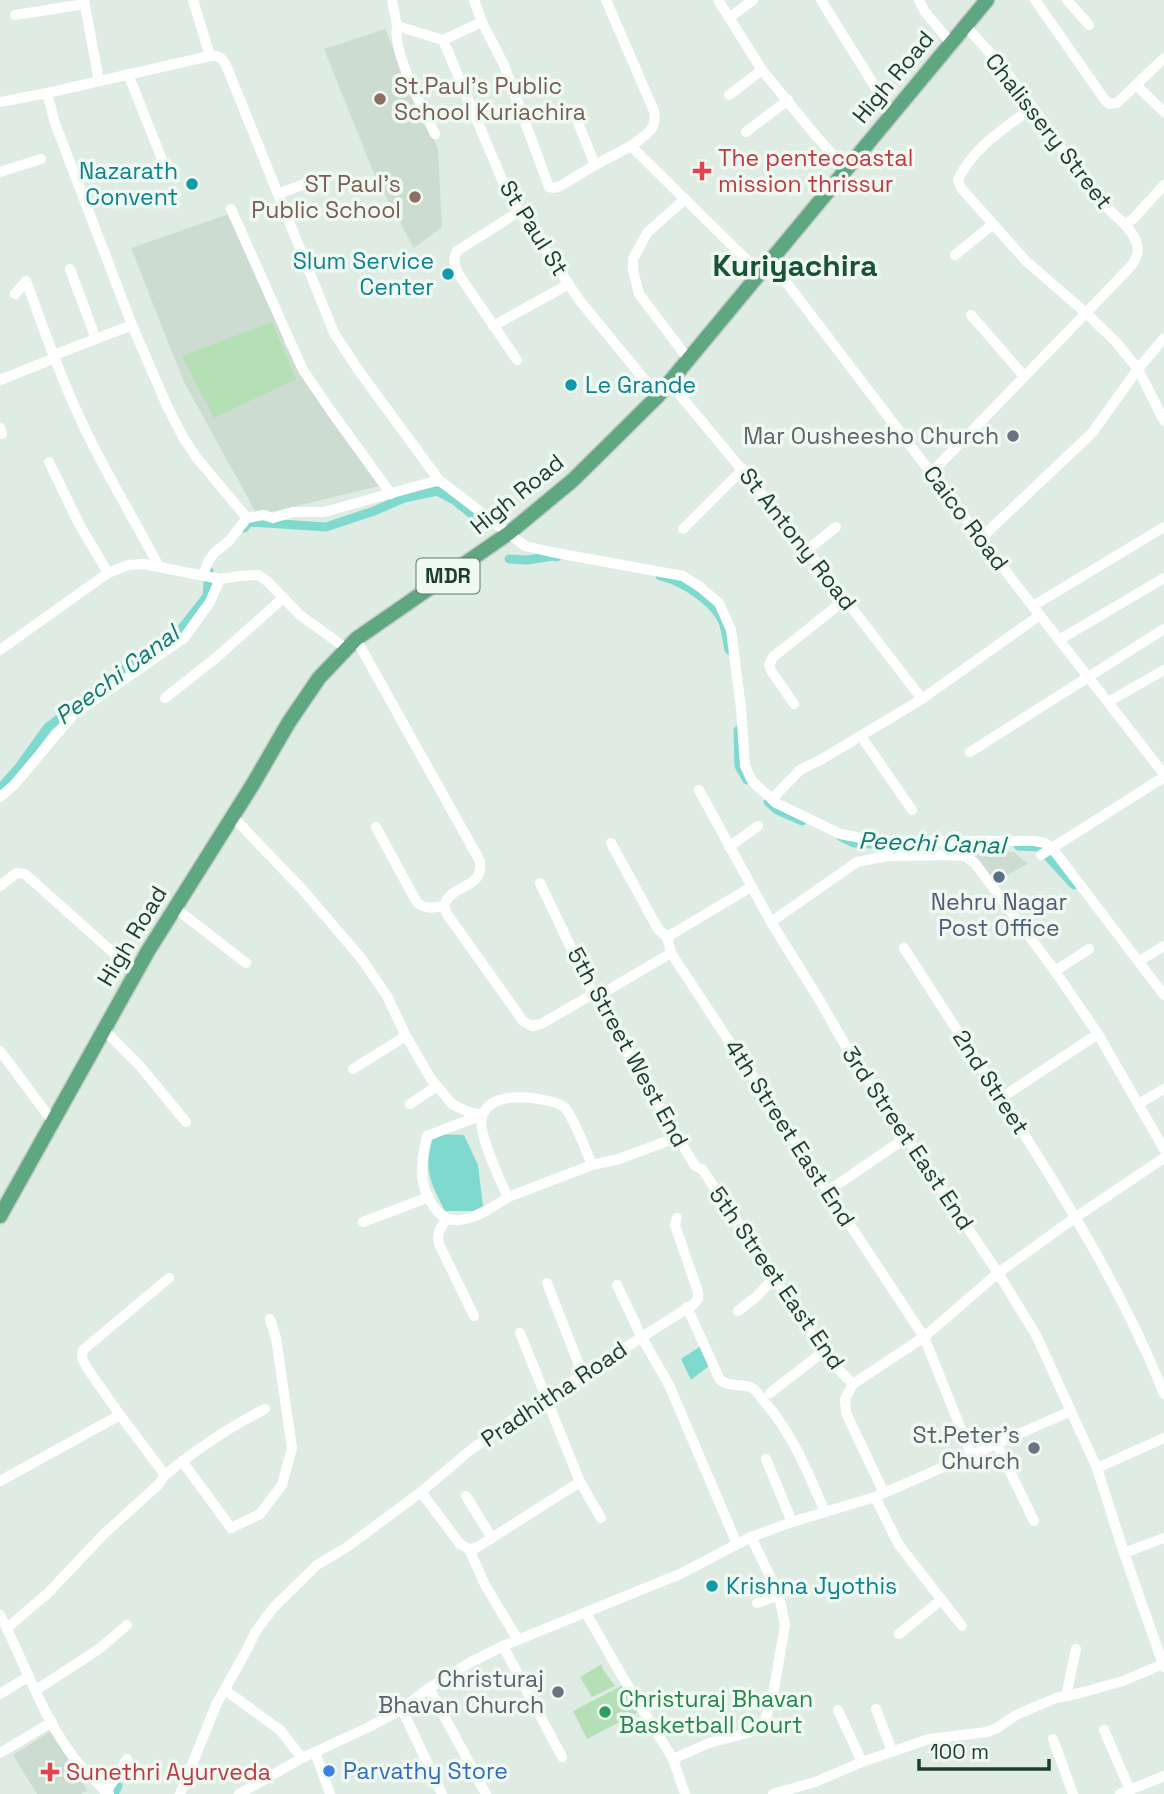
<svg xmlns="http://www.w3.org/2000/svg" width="1164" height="1794" viewBox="0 0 1164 1794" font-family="'Space Grotesk',sans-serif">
<rect width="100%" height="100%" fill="#dfece3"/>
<g fill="#cddcd1">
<polygon points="385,29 438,149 442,227 414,248 375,176 324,49"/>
<polygon points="229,214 288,338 283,342 379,486 255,516 255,511 183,380 131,248"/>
<polygon points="1014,852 1028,864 997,880 999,883 994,889 971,853"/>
<polygon points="51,1731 87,1790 81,1794 37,1794 13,1755"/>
</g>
<g fill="#b5e0b5">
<polygon points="272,322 296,379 214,418 182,356"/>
<polygon points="602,1664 602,1668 615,1686 592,1697 580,1677"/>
<polygon points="623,1685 637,1713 587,1739 573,1711"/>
</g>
<g fill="#80d9cf">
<path d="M434 1134 464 1135 478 1165 483 1206 473 1211H445C429 1180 423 1168 434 1134Z"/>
<polygon points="701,1346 709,1366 691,1380 681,1359"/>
</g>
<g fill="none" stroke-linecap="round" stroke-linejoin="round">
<g stroke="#80d9cf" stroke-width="9">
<polyline points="244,528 249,522 326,527 374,511 404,498 437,491 454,500 483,523"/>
<polyline points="509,559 527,560 553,556 557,557"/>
<path d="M660 576C681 580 714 601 723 622 726 630 727 641 729 650"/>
<polyline points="738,730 739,766 747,780"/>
<polyline points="0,789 19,767 48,727 106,682 178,633 207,596 209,571"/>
<polyline points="768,802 777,810 802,821"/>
<polyline points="841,837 854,843 871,844"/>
<polyline points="1018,846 1039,847 1074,885"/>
<polyline points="115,1792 118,1786"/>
</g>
<defs>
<polyline id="major" points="0,1216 148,951 253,784 289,722 319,678 356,639 509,533 573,480 658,396 987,0"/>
</defs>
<use href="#major" stroke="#c0c9c4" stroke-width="17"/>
<g stroke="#fff" stroke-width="10">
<polyline points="84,0 99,81"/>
<path d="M193 0 210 56C219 55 222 58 226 65L334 333 359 371 439 480 525 546 551 552 683 576 700 587 719 603 731 630 741 708 745 766 752 781 776 803 840 834 877 841H1035L1045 843 1052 848 1164 995"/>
<polyline points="392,0 397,26 443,40 482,22"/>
<polyline points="474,0 482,22 504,65 549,187 555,188 562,185 595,165 631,146"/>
<path d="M606 0 654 111C658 130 645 135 631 146L760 273"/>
<polyline points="718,0 762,70 816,136 846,169"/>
<polyline points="821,0 892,114"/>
<polyline points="919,0 925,12 951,43"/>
<polyline points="1035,0 1105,100 1110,104 1117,103 1164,58"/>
<polyline points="1067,0 1089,25"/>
<polyline points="15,15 85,4"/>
<polyline points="729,18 753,0"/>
<path d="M965 25C976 38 987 49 998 62 1034 105 1063 153 1097 197 1109 213 1128 222 1136 241 1140 251 1137 258 1131 266L1086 313 1026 261 961 188 958 180C972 148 1005 128 1032 108"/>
<path d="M397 26C392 52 423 109 435 134"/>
<polyline points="443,40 509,196 580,301 658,396"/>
<polyline points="128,74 163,162"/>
<polyline points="1136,85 1164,112"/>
<polyline points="47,93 55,123 132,325 167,406 183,437 196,457 247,518 264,515 273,518 293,512 324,512 439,480"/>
<polyline points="729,95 762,70"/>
<polyline points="0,102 47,93 210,56"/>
<polyline points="573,110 595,165"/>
<polyline points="746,132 788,100"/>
<polyline points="0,172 41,159"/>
<polyline points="278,194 326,176"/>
<polyline points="685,199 647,233 633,259 633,270 639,294 689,360"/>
<polyline points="231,209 303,370 331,411 391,494"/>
<polyline points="1126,224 1134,218 1164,185"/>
<polyline points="955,255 992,225"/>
<polyline points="770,261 1017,586 1164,774"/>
<polyline points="70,269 96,339"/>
<path d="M15 294 26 281C43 326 58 372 79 416 102 468 133 516 159 567"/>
<polyline points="971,315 1024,376"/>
<polyline points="493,326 569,284"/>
<polyline points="54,355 132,325"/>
<path d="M517 360 459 275C455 267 452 260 457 251L520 211"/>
<polyline points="0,380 55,358"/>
<polyline points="670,383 791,529 922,699"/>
<polyline points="0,428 2,434"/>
<polyline points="49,462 79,524 108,573"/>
<polyline points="931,473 1086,313 1116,342 1138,369 1164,421"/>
<polyline points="683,529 743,469"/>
<polyline points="981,538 1092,433 1138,369 1164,338"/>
<polyline points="807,550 836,527"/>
<polyline points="203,575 208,562 214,553 229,541 247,518"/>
<polyline points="1033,606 1164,527"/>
<path d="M356 639 480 861C484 891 451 882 444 906L447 914 523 1021 532 1026 541 1024 593 994 598 996 671 953"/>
<polyline points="1059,640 1164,578"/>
<polyline points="0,650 108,573 128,565 144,564 220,579 240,576 258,575 267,581 300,615 347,649"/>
<polyline points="165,698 217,657 283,598"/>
<polyline points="1108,702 1164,670"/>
<polyline points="794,704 772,672 769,665 773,657 846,599"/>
<polyline points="861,736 912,810"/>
<polyline points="970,752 1164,629"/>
<polyline points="699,790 771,922 820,1001 848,1050 998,1273 1036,1335 1097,1468 1124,1553 1164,1667"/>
<polyline points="0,797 14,785 73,715 184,638 210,602 220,579"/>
<polyline points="772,799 800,770 822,759 922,699 1040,615"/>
<polyline points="232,816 302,889 361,958 387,996 406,1036 431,1079 452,1104 466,1111 482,1115"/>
<path d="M376 827 416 901C424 910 433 908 444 906"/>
<polyline points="611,843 658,929 667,937 671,953 924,1337 998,1273 1076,1217 1164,1158"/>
<polyline points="729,847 758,826"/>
<polyline points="1041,855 1164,777"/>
<polyline points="540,883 593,994 695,1166 702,1169 828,1359 853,1384 924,1337 971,1454"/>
<polyline points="0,886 16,873 25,874 136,973"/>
<polyline points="175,908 246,963"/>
<polyline points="771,922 857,862 887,856 952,855 964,856 974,862 1055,971 1098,1034 1001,1098"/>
<polyline points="667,937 751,887"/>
<path d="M904 948C947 1015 991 1082 1034 1150 1083 1228 1130 1308 1164 1394"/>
<polyline points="1139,961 1164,946"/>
<polyline points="1055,971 1089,949"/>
<polyline points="104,1030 140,1066 186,1122"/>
<polyline points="1098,1034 1164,1149"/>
<polyline points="0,1051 53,1122"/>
<polyline points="353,1069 406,1036"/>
<polyline points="410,1104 437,1086"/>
<polyline points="1138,1104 1164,1089"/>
<path d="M482 1115 427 1136C424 1148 422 1161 422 1174 423 1193 437 1223 459 1220 478 1218 493 1207 508 1197"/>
<path d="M592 1165 508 1197C501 1183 477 1131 482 1117 489 1094 521 1096 539 1099 547 1101 557 1101 564 1107 574 1117 586 1151 592 1165L619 1159 678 1137"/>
<polyline points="828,1191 907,1137"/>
<path d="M447 1219C441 1227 436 1233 439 1244L474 1316"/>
<polyline points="363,1222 429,1197"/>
<polyline points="547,1283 583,1375"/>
<polyline points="617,1285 641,1336 669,1385 737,1544"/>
<path d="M687 1307 720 1380C732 1389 742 1382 752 1388 756 1390 760 1396 763 1400 792 1432 808 1473 825 1512"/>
<polyline points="738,1311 756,1297 774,1278"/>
<polyline points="520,1333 580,1482 601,1518"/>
<polyline points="853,1384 845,1399 846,1413 884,1493"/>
<polyline points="770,1393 823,1352"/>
<polyline points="120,1415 87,1368 82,1358 83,1350 169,1278"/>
<polyline points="996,1443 1034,1521"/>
<polyline points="766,1459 792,1522"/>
<polyline points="182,1461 231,1528 260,1514 282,1485 292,1448 276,1338 270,1319"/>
<polyline points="1097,1468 1164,1438"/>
<path d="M165 1475C196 1450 229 1427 265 1409"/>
<polyline points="0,1481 120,1415 165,1475 158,1485 104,1534 48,1593 7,1628"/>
<polyline points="421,1492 460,1544 469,1549 476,1548 580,1482"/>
<polyline points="466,1496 492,1538"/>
<polyline points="875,1497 899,1545 962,1626"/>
<polyline points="751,1537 779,1595"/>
<polyline points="469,1549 485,1585 518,1640"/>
<polyline points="1124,1553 1164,1538"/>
<polyline points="586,1613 622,1676 673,1759 709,1743 751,1732 763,1725 772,1701 785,1625 779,1595 757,1603"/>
<path d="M0 1615C25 1663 42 1717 75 1759 85 1772 97 1783 109 1794"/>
<polyline points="899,1634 941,1600"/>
<polyline points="503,1646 562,1757"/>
<polyline points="429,1688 486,1794"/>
<polyline points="36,1690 99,1649 127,1625"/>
<polyline points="225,1690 280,1730 302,1758"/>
<polyline points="0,1694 29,1676"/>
<polyline points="1066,1696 1076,1649"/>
<polyline points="402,1709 442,1794"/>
<polyline points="876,1709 892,1751"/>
<polyline points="838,1710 862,1762"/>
<polyline points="1104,1730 1130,1790"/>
<polyline points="1053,1739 1073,1794"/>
<polyline points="315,1752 330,1794"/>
<polyline points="0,1753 52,1722"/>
<polyline points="673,1759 685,1794"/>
<polyline points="105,1794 127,1759"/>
<polyline points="180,1794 217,1703 244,1655 256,1631 274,1607 317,1565 347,1547 421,1492 468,1452 516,1417 694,1304 698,1299 698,1292 675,1225 677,1218"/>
<polyline points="239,1794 302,1758 369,1727 402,1709 429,1688 471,1662 503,1646 680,1574 751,1537 792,1522 875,1497 1071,1411"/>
<polyline points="773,1794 815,1782 862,1762 929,1739 987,1732 997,1728 1016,1715 1056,1698 1084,1692 1123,1681 1163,1664"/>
<polyline points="1120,1794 1164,1776"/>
</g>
<use href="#major" stroke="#5ea781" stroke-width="14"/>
</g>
<g fill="#8d6e63" stroke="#f0f8f2" stroke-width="2.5">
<circle cx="380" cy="99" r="7"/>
<circle cx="415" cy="197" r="7"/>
</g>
<g fill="#e0444e" stroke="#f0f8f2" stroke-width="2.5">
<path d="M698.5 160.5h7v7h7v7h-7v7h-7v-7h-7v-7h7z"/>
<path d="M46.5 1761.5h7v7h7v7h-7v7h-7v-7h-7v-7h7z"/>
</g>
<g fill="#0f9aa8" stroke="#f0f8f2" stroke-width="2.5">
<circle cx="192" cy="184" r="7"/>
<circle cx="448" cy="274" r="7"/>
<circle cx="571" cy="385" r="7"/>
<circle cx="712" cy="1586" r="7"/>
</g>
<g fill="#6b7280" stroke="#f0f8f2" stroke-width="2.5">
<circle cx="1013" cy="436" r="7"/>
<circle cx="1034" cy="1448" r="7"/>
<circle cx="558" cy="1692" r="7"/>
</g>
<circle fill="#5c6f8a" stroke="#f0f8f2" stroke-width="2.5" cx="999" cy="877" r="7"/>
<circle fill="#2e9e5b" stroke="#f0f8f2" stroke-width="2.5" cx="605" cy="1712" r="7"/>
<circle fill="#3f7fe0" stroke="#f0f8f2" stroke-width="2.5" cx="329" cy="1771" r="7"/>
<g text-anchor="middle" stroke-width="7" stroke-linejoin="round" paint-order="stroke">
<rect fill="#f0f8f2" stroke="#5d7668" stroke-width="2" x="416.5" y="558.5" width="63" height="35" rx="5"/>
<g font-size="21" font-weight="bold" fill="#1e3e2d">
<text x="448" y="583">MDR</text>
</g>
<g font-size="23" fill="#1e3e2d" stroke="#f0f8f2">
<text transform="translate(893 77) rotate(-50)" y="8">High Road</text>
<text transform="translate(1049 131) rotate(52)" y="8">Chalissery Street</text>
<text transform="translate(534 228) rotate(58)" y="8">St Paul St</text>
<text transform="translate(517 494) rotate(-39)" y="8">High Road</text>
<text transform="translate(966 518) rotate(53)" y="8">Caico Road</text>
<text transform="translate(798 539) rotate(52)" y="8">St Antony Road</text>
<text transform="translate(132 936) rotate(-59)" y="8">High Road</text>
<text transform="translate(628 1047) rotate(61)" y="8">5th Street West End</text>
<text transform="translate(991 1082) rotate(57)" y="8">2nd Street</text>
<text transform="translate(790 1133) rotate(57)" y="8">4th Street East End</text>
<text transform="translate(908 1138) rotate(56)" y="8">3rd Street East End</text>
<text transform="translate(777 1278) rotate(55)" y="8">5th Street East End</text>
<text transform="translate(554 1394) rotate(-34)" y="8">Pradhitha Road</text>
</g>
<g font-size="23" fill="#785e54" stroke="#f0f8f2" text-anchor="start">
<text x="394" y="94">St.Paul's Public<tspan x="394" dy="26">School Kuriachira</tspan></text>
<text x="401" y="192" text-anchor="end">ST Paul's<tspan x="401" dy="26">Public School</tspan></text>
</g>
<g font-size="23" fill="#be3a42" stroke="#f0f8f2" text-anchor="start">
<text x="718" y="166">The pentecoastal<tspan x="718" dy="26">mission thrissur</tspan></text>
<text x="66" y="1780">Sunethri Ayurveda</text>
</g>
<g font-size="23" fill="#0d838f" stroke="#f0f8f2" text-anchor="end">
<text x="178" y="179">Nazarath<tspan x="178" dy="26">Convent</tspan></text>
<text x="434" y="269">Slum Service<tspan x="434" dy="26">Center</tspan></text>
<text x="585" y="393" text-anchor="start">Le Grande</text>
<text x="726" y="1594" text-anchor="start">Krishna Jyothis</text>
</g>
<g font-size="23" fill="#5b616d" stroke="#f0f8f2" text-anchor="end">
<text x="999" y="444">Mar Ousheesho Church</text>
<text x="1020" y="1443">St.Peter's<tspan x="1020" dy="26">Church</tspan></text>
<text x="544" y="1687">Christuraj<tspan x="544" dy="26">Bhavan Church</tspan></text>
</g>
<g font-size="23" fill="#4e5e75" stroke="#f0f8f2">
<text x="999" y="910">Nehru Nagar<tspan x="999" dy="26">Post Office</tspan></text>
</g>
<g font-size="23" fill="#27864d" stroke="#f0f8f2" text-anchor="start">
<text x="619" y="1707">Christuraj Bhavan<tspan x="619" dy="26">Basketball Court</tspan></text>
</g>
<g font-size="23" fill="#366cbe" stroke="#f0f8f2" text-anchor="start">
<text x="343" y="1779">Parvathy Store</text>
</g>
<g font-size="24" font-style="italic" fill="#117b72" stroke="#f0f8f2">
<text transform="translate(117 675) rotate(-37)" y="8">Peechi Canal</text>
<text transform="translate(932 843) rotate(2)" y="8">Peechi Canal</text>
</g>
<g font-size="30" font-weight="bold" fill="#185335" stroke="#f0f8f2">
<text x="795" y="276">Kuriyachira</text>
</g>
</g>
<path d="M919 1759v10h130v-10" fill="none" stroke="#1e3e2d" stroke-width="3.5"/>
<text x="930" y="1759" font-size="21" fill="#1e3e2d" stroke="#f0f8f2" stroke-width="5" paint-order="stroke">100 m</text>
</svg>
